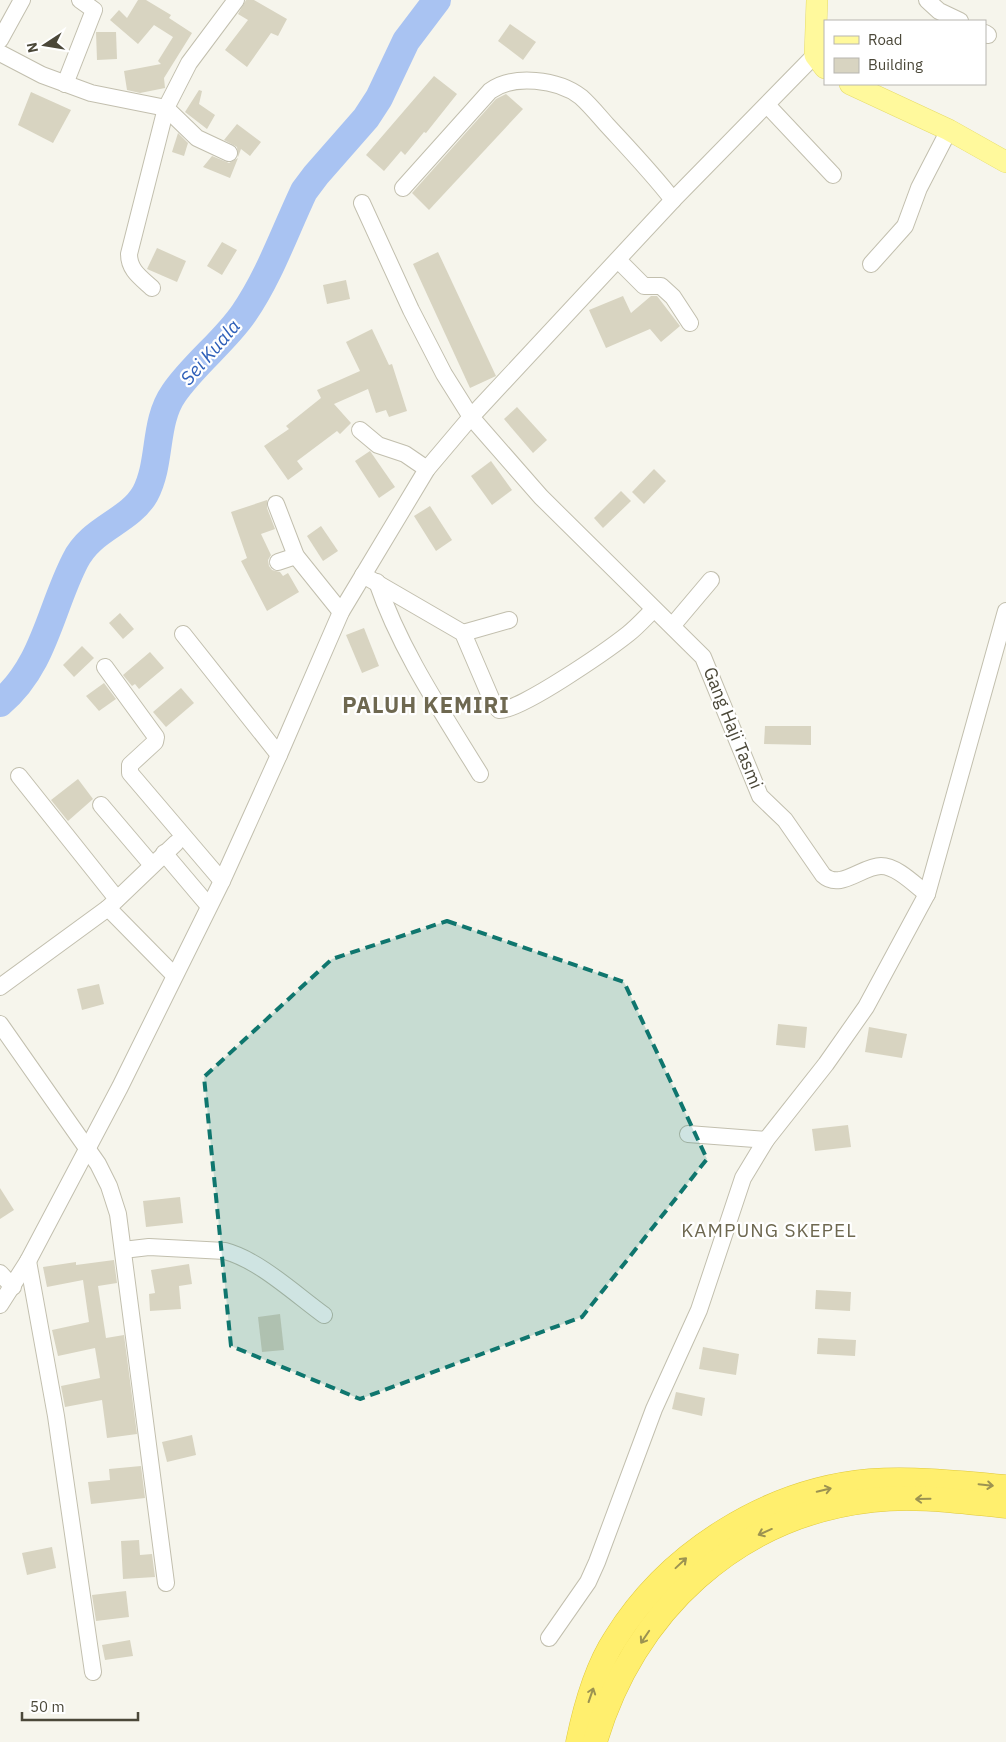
<svg xmlns="http://www.w3.org/2000/svg" width="1006" height="1742" viewBox="0 0 1006 1742" font-family="'IBM Plex Sans',sans-serif">
<rect width="100%" height="100%" fill="#f6f5ec"/>
<g fill="none" stroke-linecap="round" stroke-linejoin="round">
<path stroke="#a9c3f2" stroke-width="28" d="M0 703C44 666 50 610 75 561 91 528 129 522 145 494 162 462 153 423 174 393 194 364 225 341 244 313 269 277 285 231 304 191L316 175 366 118 379 98 406 41 437 0"/>
</g>
<g fill="#d8d4c1">
<polygon points="138,0 146,0 171,15 169,18 192,33 164,78 165,88 140,93 127,90 124,71 161,64 158,61 173,37 154,25 138,44 110,20 119,10 127,18"/>
<polygon points="246,0 254,0 287,19 278,36 271,33 247,67 225,50 248,20 238,14"/>
<polygon points="510,24 536,42 523,60 498,41"/>
<polygon points="96,32 116,32 117,59 97,60"/>
<polygon points="434,76 457,94 426,133 424,132 405,155 401,151 384,171 366,155"/>
<polygon points="199,90 202,91 199,104 215,115 207,129 185,112"/>
<polygon points="31,92 71,110 53,143 18,125"/>
<polygon points="506,94 523,109 429,210 412,193 496,99"/>
<polygon points="237,124 261,142 250,156 241,149 238,157 237,147 224,140"/>
<polygon points="178,133 188,143 184,156 172,152"/>
<polygon points="212,156 229,163 238,158 230,178 203,167"/>
<polygon points="222,242 237,250 222,275 207,266"/>
<polygon points="157,248 186,261 177,282 147,269"/>
<polygon points="438,252 496,376 470,388 413,264"/>
<polygon points="346,280 350,299 327,304 323,285"/>
<polygon points="623,296 631,313 651,296 657,296 680,326 661,342 650,329 606,348 589,310"/>
<polygon points="372,329 389,365 392,364 407,411 389,417 386,410 376,413 368,389 334,404 351,423 340,434 337,431 297,461 303,469 288,480 264,446 289,429 286,426 321,398 317,390 360,371 346,342"/>
<polygon points="517,407 547,440 533,453 504,419"/>
<polygon points="370,451 395,487 379,498 355,461"/>
<polygon points="491,461 512,490 492,505 471,476"/>
<polygon points="654,469 666,481 644,504 632,492"/>
<polygon points="621,491 631,501 603,528 594,518"/>
<polygon points="267,500 267,508 275,529 261,534 271,555 268,560 269,566 272,570 280,572 283,576 288,573 299,592 267,611 241,561 247,558 231,512"/>
<polygon points="430,506 452,540 436,551 414,516"/>
<polygon points="321,526 338,551 323,561 307,536"/>
<polygon points="120,613 134,629 123,639 109,623"/>
<polygon points="364,628 379,666 362,673 346,635"/>
<polygon points="82,646 94,658 74,677 63,665"/>
<polygon points="150,652 164,668 139,689 135,684 132,686 123,675"/>
<polygon points="104,683 116,699 99,711 86,696"/>
<polygon points="181,688 194,703 166,727 153,712"/>
<polygon points="765,726 811,726 811,745 764,744"/>
<polygon points="78,779 93,799 68,821 51,800"/>
<polygon points="99,984 104,1004 82,1010 77,989"/>
<polygon points="778,1024 807,1027 805,1048 776,1045"/>
<polygon points="869,1027 907,1034 902,1058 865,1052"/>
<polygon points="848,1125 851,1147 815,1151 812,1129"/>
<polygon points="0,1188 14,1210 0,1219"/>
<polygon points="180,1197 183,1223 146,1227 143,1201"/>
<polygon points="114,1260 117,1283 98,1286 106,1338 124,1335 137,1434 107,1438 102,1400 65,1407 61,1386 100,1378 95,1348 58,1356 52,1330 89,1322 83,1280 47,1287 43,1267 76,1262 76,1265"/>
<polygon points="189,1264 192,1284 179,1286 181,1309 150,1311 149,1294 155,1293 151,1270"/>
<polygon points="816,1290 851,1292 850,1311 815,1309"/>
<polygon points="280,1314 284,1350 262,1352 258,1317"/>
<polygon points="818,1338 856,1340 855,1356 817,1354"/>
<polygon points="703,1347 739,1354 736,1375 699,1369"/>
<polygon points="676,1392 705,1398 702,1416 672,1409"/>
<polygon points="192,1435 196,1455 167,1462 162,1442"/>
<polygon points="141,1466 145,1498 91,1504 88,1482 110,1480 109,1469"/>
<polygon points="139,1540 140,1555 152,1554 155,1577 123,1579 121,1541"/>
<polygon points="52,1547 56,1568 27,1575 22,1553"/>
<polygon points="126,1591 129,1617 96,1621 92,1595"/>
<polygon points="130,1640 133,1656 105,1660 102,1645"/>
</g>
<g fill="none" stroke-linecap="round" stroke-linejoin="round">
<defs>
<g id="minor">
<polyline points="927,0 939,11 960,21"/>
<polyline points="985,33 988,35"/>
<polyline points="0,40 22,0"/>
<polyline points="0,53 42,75 91,93 166,108 197,138 229,153"/>
<polyline points="65,84 94,10 80,0"/>
<polyline points="768,106 833,175"/>
<path d="M403 188 490 91C513 74 558 79 581 97 590 105 599 116 607 125 630 150 653 174 673 200"/>
<path d="M362 203 411 310 444 374 471 417 541 497 703 657 760 796 785 820 823 875C840 891 862 866 881 866 897 866 915 885 927 894"/>
<polyline points="618,260 644,286 661,286 673,297 690,323"/>
<polyline points="871,264 905,226 919,188 949,130"/>
<path d="M152 288C140 277 129 270 129 254L166 108 189 63 236 0"/>
<polyline points="360,430 378,445 405,454 427,469"/>
<polyline points="276,504 296,556 341,612"/>
<polyline points="278,562 296,556"/>
<path d="M363 575 463 633 493 703 499 710C519 712 609 649 628 634 637 627 645 618 653 610"/>
<path d="M377 582C400 650 442 712 480 774"/>
<polyline points="673,625 711,580"/>
<polyline points="463,633 509,620"/>
<polyline points="183,634 279,755"/>
<polyline points="105,667 156,737 155,742 130,765 130,773 222,881"/>
<polyline points="19,776 117,899"/>
<polyline points="101,805 152,865"/>
<polyline points="164,853 208,905"/>
<polyline points="108,908 174,975"/>
<polyline points="0,987 108,908 176,843"/>
<polyline points="0,1024 98,1164 109,1186 118,1214 166,1583"/>
<polyline points="688,1134 766,1140"/>
<path d="M123 1250 149 1247 225 1251C259 1260 295 1294 324 1315"/>
<polyline points="28,1261 56,1416 93,1672"/>
<polyline points="0,1273 13,1287"/>
<polyline points="0,1305 28,1261 120,1087 222,881 279,755 341,612 427,469 471,417 673,200 815,55"/>
<polyline points="549,1638 588,1582 597,1562 654,1409 699,1310 743,1178 766,1140 826,1064 866,1007 927,894 1006,611"/>
</g>
<g id="major">
<polyline points="817,0 815,55 825,68"/>
<polyline points="850,84 949,130 1006,162"/>
</g>
<g id="highway">
<path d="M578 1742C585 1708 596 1668 615 1639 669 1552 768 1490 870 1481 916 1478 961 1483 1006 1487"/>
<path d="M595 1742C633 1612 736 1515 873 1500 918 1495 962 1502 1006 1506"/>
</g>
</defs>
<use href="#minor" stroke="#c2bfae" stroke-width="18"/>
<use href="#major" stroke="#e6dc6a" stroke-width="22"/>
<use href="#highway" stroke="#dfc83c" stroke-width="25"/>
<use href="#minor" stroke="#fff" stroke-width="16"/>
<use href="#major" stroke="#fff99c" stroke-width="21"/>
<use href="#highway" stroke="#ffef6e" stroke-width="24"/>
</g>
<defs><path id="oneway-shaft" d="M-6 0H5M1.5-3L5.5 0L1.5 3" fill="none" stroke-width="1.6" stroke-linecap="round" stroke-linejoin="round" transform="scale(1.25)"/></defs>
<g stroke="#9c9351">
<use href="#oneway-shaft" transform="translate(986 1485) rotate(6)"/>
<use href="#oneway-shaft" transform="translate(824 1490) rotate(-14)"/>
<use href="#oneway-shaft" transform="translate(923 1499) rotate(179)"/>
<use href="#oneway-shaft" transform="translate(765 1532) rotate(156)"/>
<use href="#oneway-shaft" transform="translate(681 1563) rotate(-43)"/>
<use href="#oneway-shaft" transform="translate(645 1637) rotate(124)"/>
<use href="#oneway-shaft" transform="translate(591 1695) rotate(-71)"/>
</g>
<path fill="#0f766e" fill-opacity="0.2" stroke="#0f766e" stroke-width="4" stroke-dasharray="10 6" stroke-linejoin="round" d="M447 921 624 982 707 1159 582 1317 360 1399 231 1346 204 1077 332 959Z"/>
<g text-anchor="middle" stroke-width="4.5" stroke-linejoin="round" paint-order="stroke">
<g font-size="18" fill="#4b4839" stroke="#fff">
<text transform="translate(733 728) rotate(68)" y="6">Gang Haji Tasmi</text>
</g>
<g font-size="19" font-style="italic" fill="#2f60b9" stroke="#fff">
<text transform="translate(210 352) rotate(-49)" y="7">Sei Kuala</text>
</g>
<g font-size="19" letter-spacing="1" fill="#6e6850" stroke="#fff">
<text x="769" y="1237">KAMPUNG SKEPEL</text>
</g>
<g font-size="22" font-weight="bold" letter-spacing="1" fill="#6e6850" stroke="#fff">
<text x="426" y="713">PALUH KEMIRI</text>
</g>
</g>
<rect x="824" y="20" width="162" height="65" fill="#ffffff" stroke="#b7b6b0"/>
<rect x="834" y="36" width="25" height="8" fill="#fff99c" stroke="#b7b6b0"/>
<text x="868" y="45" font-size="15" fill="#4b4839">Road</text>
<rect x="834" y="58" width="25" height="15" fill="#d8d4c1" stroke="#b7b6b0"/>
<text x="868" y="70" font-size="15" fill="#4b4839">Building</text>
<g transform="translate(45 45) rotate(258)" stroke="#ffffff" stroke-width="4" paint-order="stroke">
<path d="M0-4L9 19L0 12L-9 19Z" fill="#4b4839"/>
<text y="-8" font-size="14" font-weight="bold" text-anchor="middle" fill="#4b4839">N</text>
</g>
<path d="M22 1712v8h116v-8" fill="none" stroke="#4b4839" stroke-width="2.5"/>
<text x="30" y="1712" font-size="15" fill="#4b4839" stroke="#ffffff" stroke-width="4" paint-order="stroke">50 m</text>
</svg>
